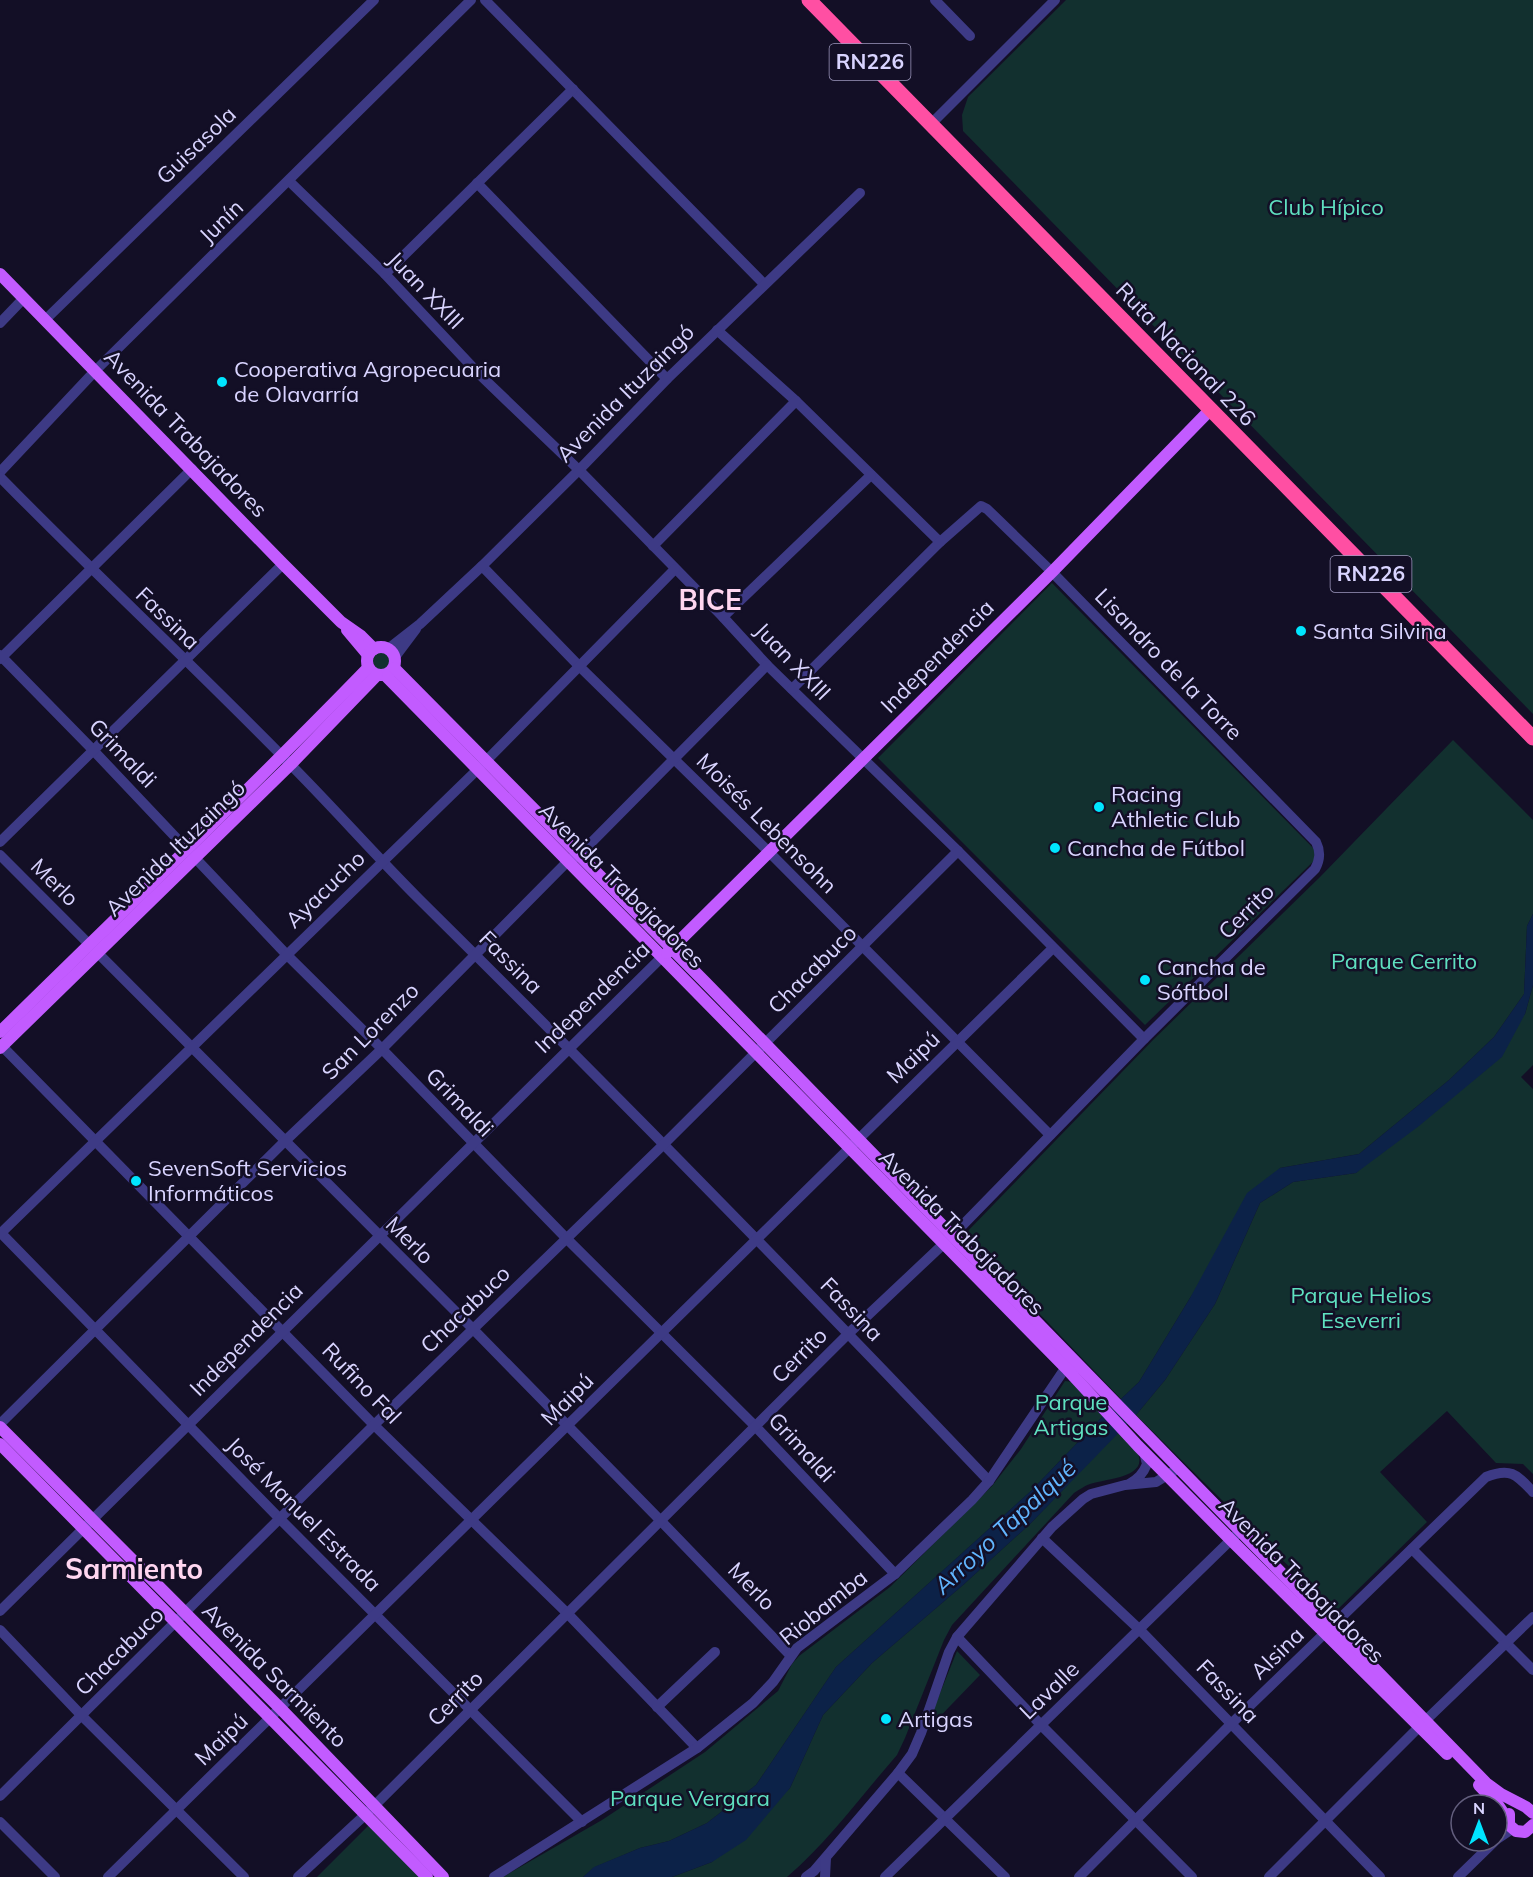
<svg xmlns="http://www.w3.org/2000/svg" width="1533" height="1877" viewBox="0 0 1533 1877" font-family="Mulish,sans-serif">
<rect width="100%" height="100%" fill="#130f26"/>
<g fill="#12302f">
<polygon points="1066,0 1533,0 1533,714 963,131 962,115 968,97"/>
<polygon points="1052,583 1320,855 1145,1025 878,758"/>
<circle cx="382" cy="661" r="9"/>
<polygon points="1453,740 1533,820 1533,914 1527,926 1524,994 1494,1037 1449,1080 1359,1154 1280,1168 1190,1298 1139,1382 1121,1399 964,1235 1153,1040 1320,877"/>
<polygon points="1533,985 1533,1065 1521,1077 1533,1089 1533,1474 1523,1464 1496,1463 1447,1411 1380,1472 1427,1522 1335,1612 1136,1415 1165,1380 1215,1304 1260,1203 1293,1182 1356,1173 1525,1014"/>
<polygon points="1065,1381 1073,1382 1104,1415 1031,1491 836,1667 756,1785 707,1823 669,1841 640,1848 595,1867 583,1877 503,1877 602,1820 705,1752 778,1691 792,1664 799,1656 890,1587 992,1486 1021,1449"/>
<path d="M1119 1431C1125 1438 1137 1448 1139 1457 1144 1478 1103 1479 1090 1484 1084 1486 1079 1490 1074 1493L952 1625 944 1640 905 1738 897 1755C861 1796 828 1842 787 1877H672L712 1862 790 1788 823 1715 872 1663 963 1585 1031 1523Z"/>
<polygon points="957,1651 980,1675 924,1733"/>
<polygon points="372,1822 424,1877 317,1877"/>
</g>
<polygon fill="#0c2248" points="1533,914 1533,985 1525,1014 1502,1057 1419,1126 1356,1173 1293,1182 1260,1203 1215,1304 1165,1380 1136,1415 1031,1523 963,1585 872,1663 823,1715 790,1788 746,1840 712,1862 672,1877 583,1877 594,1867 640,1848 669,1841 707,1823 756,1785 836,1667 1031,1491 1104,1415 1139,1382 1190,1298 1247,1193 1280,1168 1359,1154 1449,1080 1494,1037 1524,994 1527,926"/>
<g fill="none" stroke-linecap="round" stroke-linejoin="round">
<g stroke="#3d3a85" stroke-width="10">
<polyline points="485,0 764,284"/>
<polyline points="935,0 970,36"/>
<polyline points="931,124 1055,0"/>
<polyline points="289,181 385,274 479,374 579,470 723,617 767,665 958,851 1144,1039"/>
<polyline points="477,183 667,379"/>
<polyline points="385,274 573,89"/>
<polyline points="46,319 374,0"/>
<polyline points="0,323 24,298"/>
<polyline points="717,330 796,401 940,542"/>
<polyline points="0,472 95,371 471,0"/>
<path d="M0 477C94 573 193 665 287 761 332 806 374 854 419 899 612 1090 802 1284 989 1481"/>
<polyline points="653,546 796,401"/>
<polyline points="482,566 580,667 768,851 1050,1135"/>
<polyline points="723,617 871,475"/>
<polyline points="388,649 420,624 482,566 579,470 667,379 860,193"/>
<polyline points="0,655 93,750 286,954 382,1049 566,1238 755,1426 895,1574"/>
<polyline points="395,657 416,629"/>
<polyline points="0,659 192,469"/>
<polyline points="0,842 283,564"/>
<polyline points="0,855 473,1329 660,1520 790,1655"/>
<polyline points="0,1044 374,1425 567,1613 697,1748"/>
<polyline points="0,1232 280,1519 582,1822"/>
<polyline points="0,1234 478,769 675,569"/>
<polyline points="0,1424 285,1141 382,1049 569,860 579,855 767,665"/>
<path d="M1129 1484C1138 1479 1143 1474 1147 1464L1144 1452"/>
<polyline points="1042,1538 1140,1630 1380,1877"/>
<polyline points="1412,1549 1533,1670"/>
<polyline points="0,1611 663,956"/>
<polyline points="0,1630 82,1716 244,1877"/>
<polyline points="957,1637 1041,1725 1192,1877"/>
<polyline points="657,1707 715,1652"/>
<polyline points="898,1773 1005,1877"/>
<polyline points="0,1796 374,1425 663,1145 958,851"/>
<polyline points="0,1822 55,1877"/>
<polyline points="1497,1839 1512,1829"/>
<polyline points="108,1877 1053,948"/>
<path d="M298 1877 366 1814 849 1333 953 1235 1144 1039 1315 869C1320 860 1321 852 1316 842L1052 572 987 509 981 506 940 542 792 689"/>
<polyline points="494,1877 697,1748 753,1703 773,1682 797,1648 895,1574 972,1500 989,1481 1070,1361"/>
<polyline points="806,1877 814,1871 898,1773 912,1754 921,1733 949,1652 957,1637 1052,1527 1083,1499 1091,1494 1125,1485 1156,1482 1174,1471"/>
<polyline points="825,1877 826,1858"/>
<polyline points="885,1877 1240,1531"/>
<path d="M1079 1877 1232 1723 1486 1477C1511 1467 1517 1475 1533 1492"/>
<polyline points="1269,1877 1426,1720 1533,1617"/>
<polyline points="1458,1877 1495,1841"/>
</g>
<g stroke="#c25bff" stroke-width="12">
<polyline points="0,274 283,564 341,622 361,636 374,649"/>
<polyline points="347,630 368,655"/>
<circle cx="381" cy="661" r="14"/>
<polyline points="394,668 705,982 1486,1783 1501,1794 1526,1807 1533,1813"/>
<polyline points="385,675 1066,1368 1138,1446 1231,1540 1447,1754"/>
<polyline points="667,953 1052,572 1210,410"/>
<path d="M0 1032C123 911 248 792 368 668"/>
<polyline points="0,1048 291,764 377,675"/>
<polyline points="0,1427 281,1709 443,1877"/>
<polyline points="0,1444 427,1877"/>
<polyline points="1479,1785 1498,1805 1508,1820"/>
<polyline points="1509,1814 1509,1825 1516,1831 1525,1832 1533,1825"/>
</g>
<polyline stroke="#ff4fa3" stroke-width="15" points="809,0 1533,738"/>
</g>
<g fill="#00e5ff" stroke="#130f26" stroke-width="2">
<circle cx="222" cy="382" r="6"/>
<circle cx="1301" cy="631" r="6"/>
<circle cx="1099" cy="807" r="6"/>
<circle cx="1055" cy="848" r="6"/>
<circle cx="1145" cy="980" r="6"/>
<circle cx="136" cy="1181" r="6"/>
<circle cx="886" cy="1719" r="6"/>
</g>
<g text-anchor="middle" stroke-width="5" stroke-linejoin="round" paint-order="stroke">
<g fill="#130f26" stroke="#9e99be" stroke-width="1.5">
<rect x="829.5" y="44" width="81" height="36" rx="4.5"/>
<rect x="1330.5" y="556" width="81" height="36" rx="4.5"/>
</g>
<g font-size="21" font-weight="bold" fill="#d9d4ff">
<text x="870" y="69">RN226</text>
<text x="1371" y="581">RN226</text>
</g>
<g font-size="22" fill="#d9d4ff" stroke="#130f26">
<text transform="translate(196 145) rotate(-44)" y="8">Guisasola</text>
<text transform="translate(221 221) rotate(-44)" y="8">Junín</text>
<text transform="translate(426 290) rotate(46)" y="8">Juan XXIII</text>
<text transform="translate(1186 354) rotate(46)" y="8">Ruta Nacional 226</text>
<text transform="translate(625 393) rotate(-45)" y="8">Avenida Ituzaingó</text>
<text transform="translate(186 433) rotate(46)" y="8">Avenida Trabajadores</text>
<text transform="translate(168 618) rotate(44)" y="8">Fassina</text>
<text transform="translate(937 656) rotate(-45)" y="8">Independencia</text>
<text transform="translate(793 661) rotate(46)" y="8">Juan XXIII</text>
<text transform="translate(1169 664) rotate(46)" y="8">Lisandro de la Torre</text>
<text transform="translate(123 753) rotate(46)" y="8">Grimaldi</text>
<text transform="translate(767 823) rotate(45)" y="8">Moisés Lebensohn</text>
<text transform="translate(175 848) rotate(-44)" y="8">Avenida Ituzaingó</text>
<text transform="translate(55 882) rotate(45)" y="8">Merlo</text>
<text transform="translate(622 885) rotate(45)" y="8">Avenida Trabajadores</text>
<text transform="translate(325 889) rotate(-44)" y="8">Ayacucho</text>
<text transform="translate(1246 911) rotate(-45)" y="8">Cerrito</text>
<text transform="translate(511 962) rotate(45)" y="8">Fassina</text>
<text transform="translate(812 969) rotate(-45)" y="8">Chacabuco</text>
<text transform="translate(592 997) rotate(-44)" y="8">Independencia</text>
<text transform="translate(370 1031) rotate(-45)" y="8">San Lorenzo</text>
<text transform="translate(913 1057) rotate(-44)" y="8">Maipú</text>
<text transform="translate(460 1102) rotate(46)" y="8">Grimaldi</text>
<text transform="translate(962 1232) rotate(45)" y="8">Avenida Trabajadores</text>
<text transform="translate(410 1240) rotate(45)" y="8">Merlo</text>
<text transform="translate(465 1309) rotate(-44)" y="8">Chacabuco</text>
<text transform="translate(852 1309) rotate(46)" y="8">Fassina</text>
<text transform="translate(246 1339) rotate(-45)" y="8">Independencia</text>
<text transform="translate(799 1355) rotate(-45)" y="8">Cerrito</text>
<text transform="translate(362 1383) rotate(46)" y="8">Rufino Fal</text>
<text transform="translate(567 1399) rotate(-45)" y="8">Maipú</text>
<text transform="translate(802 1447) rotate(47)" y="8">Grimaldi</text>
<text transform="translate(304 1514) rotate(45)" y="8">José Manuel Estrada</text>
<text transform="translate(1302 1580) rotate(45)" y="8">Avenida Trabajadores</text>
<text transform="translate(752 1586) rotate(46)" y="8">Merlo</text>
<text transform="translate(823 1607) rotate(-39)" y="8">Riobamba</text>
<text transform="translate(119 1651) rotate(-45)" y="8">Chacabuco</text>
<text transform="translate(1277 1653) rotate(-44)" y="8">Alsina</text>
<text transform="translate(275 1675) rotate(45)" y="8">Avenida Sarmiento</text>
<text transform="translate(1049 1690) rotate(-44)" y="8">Lavalle</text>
<text transform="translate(1228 1691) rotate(46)" y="8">Fassina</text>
<text transform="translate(455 1698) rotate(-45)" y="8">Cerrito</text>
<text transform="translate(221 1739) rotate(-44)" y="8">Maipú</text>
</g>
<g font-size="22" fill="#5fe0c0" stroke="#130f26">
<text x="1326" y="215">Club Hípico</text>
<text x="1404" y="969">Parque Cerrito</text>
<text x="1361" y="1303">Parque Helios<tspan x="1361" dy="25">Eseverri</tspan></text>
<text x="1071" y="1410">Parque<tspan x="1071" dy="25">Artigas</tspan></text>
<text x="690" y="1806">Parque Vergara</text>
</g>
<g font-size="22" fill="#d9d4ff" stroke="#130f26" text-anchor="start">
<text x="234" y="377">Cooperativa Agropecuaria<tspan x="234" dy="25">de Olavarría</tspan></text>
<text x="1313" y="639">Santa Silvina</text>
<text x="1111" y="802">Racing<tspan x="1111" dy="25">Athletic Club</tspan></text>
<text x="1067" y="856">Cancha de Fútbol</text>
<text x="1157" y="975">Cancha de<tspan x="1157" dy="25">Sóftbol</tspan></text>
<text x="148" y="1176">SevenSoft Servicios<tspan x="148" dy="25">Informáticos</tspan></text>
<text x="898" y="1727">Artigas</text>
</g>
<g font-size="24" font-style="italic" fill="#62b6ff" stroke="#130f26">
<text transform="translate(1005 1527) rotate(-43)" y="8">Arroyo Tapalqué</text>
</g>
<g font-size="28" font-weight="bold" fill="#ffd6f0" stroke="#130f26">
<text x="710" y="610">BICE</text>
<text x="134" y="1579">Sarmiento</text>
</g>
</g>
<g transform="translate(1479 1823)"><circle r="28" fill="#130f26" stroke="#625e7d" stroke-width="1.5"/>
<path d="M0-4.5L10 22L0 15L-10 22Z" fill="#00e5ff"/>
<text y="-9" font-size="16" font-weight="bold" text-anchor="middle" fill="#d9d4ff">N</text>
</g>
</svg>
